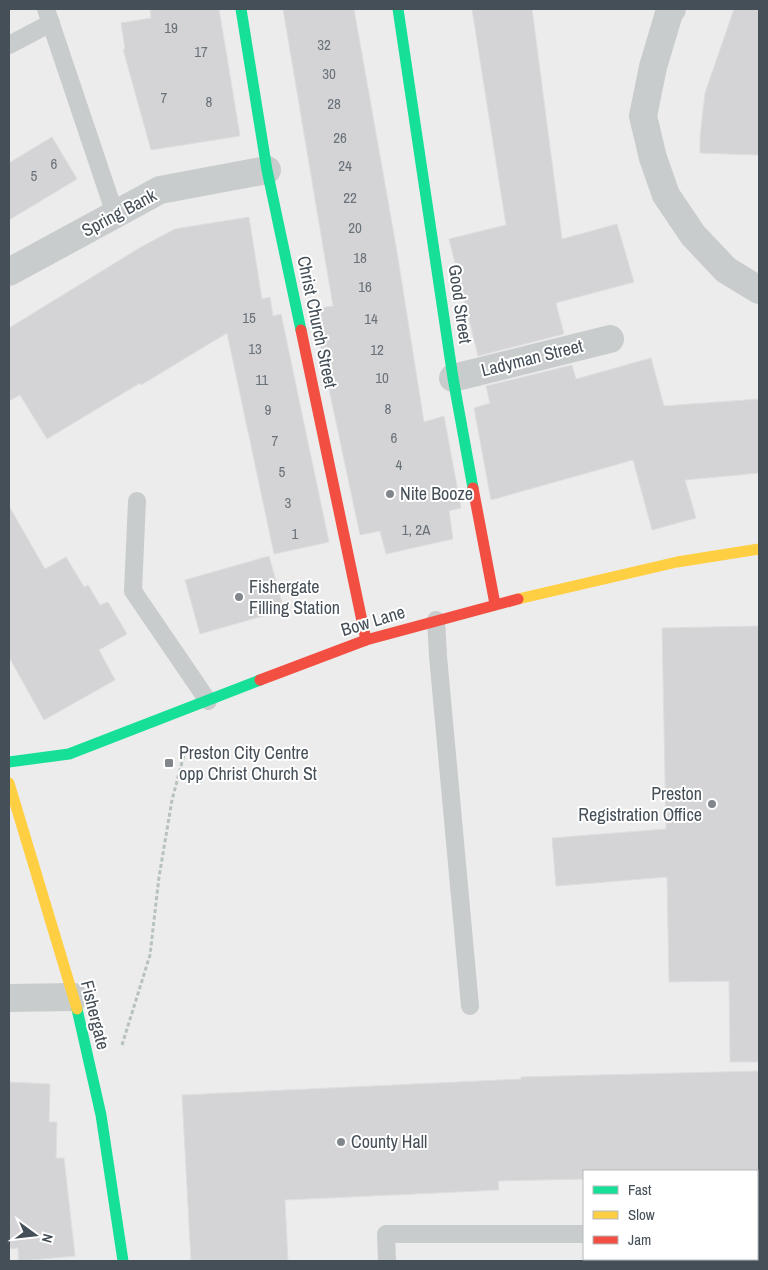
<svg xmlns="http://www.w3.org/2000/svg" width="768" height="1270" viewBox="0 0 768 1270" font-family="'Archivo Narrow',sans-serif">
<rect width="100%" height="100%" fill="#edecec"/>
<g fill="#d4d4d7" stroke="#dededf">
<polygon points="150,9 219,9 240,136 151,150 123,49 125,49 121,23 151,18"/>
<polygon points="283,9 354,9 397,252 424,422 444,416 461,508 449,511 453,539 386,554 380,531 360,535 312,309 333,306"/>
<polygon points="472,9 532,9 562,239 617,224 634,282 556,303 564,334 478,356 449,239 506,225"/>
<polygon points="734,9 759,9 759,155 700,153 700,137 705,93"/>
<polygon points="52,137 77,179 9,220 9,163"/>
<polygon points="249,217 262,299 270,297 273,316 281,314 329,542 274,554 227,333 141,385 140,383 47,439 20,395 9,401 9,328 141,247 175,229"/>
<polygon points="651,358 664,406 759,399 759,473 685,480 696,518 652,530 633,460 491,500 474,408 490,403 486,386 572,365 576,379"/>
<polygon points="9,506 45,569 66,557 84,587 88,585 100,605 108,602 127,634 99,650 115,680 44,720 9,657"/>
<polygon points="269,556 284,610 200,634 185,580"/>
<polygon points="759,626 759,1062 730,1062 729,981 669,982 667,877 556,886 552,838 666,829 662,628"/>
<polygon points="759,1071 759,1171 584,1171 584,1179 498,1181 499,1190 285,1200 288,1261 191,1261 182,1095 521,1079 521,1077"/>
<polygon points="9,1082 50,1084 49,1122 57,1122 56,1158 64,1158 75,1256 19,1261 18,1248 9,1249"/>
</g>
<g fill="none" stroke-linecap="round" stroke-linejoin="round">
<polyline stroke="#b6c2bd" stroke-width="3" stroke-dasharray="4 2.5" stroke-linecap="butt" points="122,1045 150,955 159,877 172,800 186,747"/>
<g stroke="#c9cccd" stroke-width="18">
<polyline points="46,9 115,214"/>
<polyline points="9,45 51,23"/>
<polyline points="137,501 133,591 208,701"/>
<polyline points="436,620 438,656 470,1006"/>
<polyline points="757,1234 759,1234"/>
<polyline points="387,1261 386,1234 584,1234"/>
</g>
<g stroke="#c9cccd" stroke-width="28">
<polyline points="672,9 669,13 653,67 643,116 653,158 666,195 693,235 726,270 759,290"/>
<polyline points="9,272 160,190 267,170"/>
<polyline points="453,378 610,339"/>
<polyline points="9,998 74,997"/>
</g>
<g stroke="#16e098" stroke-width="11">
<polyline points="241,9 267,170 301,330"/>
<polyline points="398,9 453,378 473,488"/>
<polyline points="9,762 69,754 260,680"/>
<polyline points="77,1009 101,1115 123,1261"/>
</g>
<g stroke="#ffcf43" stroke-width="11">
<polyline points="518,599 677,562 759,549"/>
<polyline points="9,783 77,1009"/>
</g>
<g stroke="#f24e42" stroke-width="11">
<polyline points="301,330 366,640"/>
<polyline points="473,488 495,604"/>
<polyline points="260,680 366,640 518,599"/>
</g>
</g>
<g fill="#80868c" stroke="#fff" stroke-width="2">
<circle cx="390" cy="494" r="5"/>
<circle cx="239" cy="597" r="5"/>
<rect x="164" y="758" width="10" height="10" rx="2.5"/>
<circle cx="712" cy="804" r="5"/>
<circle cx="341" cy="1142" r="5"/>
</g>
<g text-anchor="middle" stroke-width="4" stroke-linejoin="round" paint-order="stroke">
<g font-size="15" fill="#6a7279">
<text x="171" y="33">19</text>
<text x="324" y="50">32</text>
<text x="201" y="57">17</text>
<text x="329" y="79">30</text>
<text x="164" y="103">7</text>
<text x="209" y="107">8</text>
<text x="334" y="109">28</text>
<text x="340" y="143">26</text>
<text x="54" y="169">6</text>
<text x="345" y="171">24</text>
<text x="34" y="181">5</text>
<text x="350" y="203">22</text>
<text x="355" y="233">20</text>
<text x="360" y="263">18</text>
<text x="365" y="292">16</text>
<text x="249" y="323">15</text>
<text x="371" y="324">14</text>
<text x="255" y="354">13</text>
<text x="377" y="355">12</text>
<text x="382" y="383">10</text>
<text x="262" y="385">11</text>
<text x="388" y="414">8</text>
<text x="268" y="415">9</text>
<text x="394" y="443">6</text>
<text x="275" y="446">7</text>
<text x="399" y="470">4</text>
<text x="282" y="477">5</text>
<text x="288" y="508">3</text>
<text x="416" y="535">1, 2A</text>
<text x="295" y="539">1</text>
</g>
<g font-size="18" fill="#454f58" stroke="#fff">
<text transform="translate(119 213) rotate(-28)" y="6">Spring Bank</text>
<text transform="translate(460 304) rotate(82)" y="6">Good Street</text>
<text transform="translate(317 322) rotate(78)" y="6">Christ Church Street</text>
<text transform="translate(532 358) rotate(-14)" y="6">Ladyman Street</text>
<text transform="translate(373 621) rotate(-17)" y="6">Bow Lane</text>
<text transform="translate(95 1015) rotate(76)" y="6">Fishergate</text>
</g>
<g font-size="18" fill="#454f58" stroke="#fff" text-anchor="start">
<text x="400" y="500">Nite Booze</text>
<text x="249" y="593">Fishergate<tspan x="249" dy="21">Filling Station</tspan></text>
<text x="179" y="759">Preston City Centre<tspan x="179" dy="21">opp Christ Church St</tspan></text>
<text x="702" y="800" text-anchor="end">Preston<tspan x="702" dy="21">Registration Office</tspan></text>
<text x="351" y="1148">County Hall</text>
</g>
</g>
<rect width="768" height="1270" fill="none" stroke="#454f58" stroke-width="20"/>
<rect x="583" y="1170" width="175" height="90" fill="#ffffff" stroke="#b5b9bc"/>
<rect x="593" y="1186" width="25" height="8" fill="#16e098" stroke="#b5b9bc"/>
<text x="628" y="1195" font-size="15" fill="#454f58">Fast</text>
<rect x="593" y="1211" width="25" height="8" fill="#ffcf43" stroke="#b5b9bc"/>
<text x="628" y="1220" font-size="15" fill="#454f58">Slow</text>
<rect x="593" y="1236" width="25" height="8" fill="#f24e42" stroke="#b5b9bc"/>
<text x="628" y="1245" font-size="15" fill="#454f58">Jam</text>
<g transform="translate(35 1235) rotate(105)" stroke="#ffffff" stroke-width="4" paint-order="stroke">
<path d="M0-4L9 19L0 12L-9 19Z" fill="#454f58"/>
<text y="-8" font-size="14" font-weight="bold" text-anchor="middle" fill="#454f58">N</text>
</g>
</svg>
